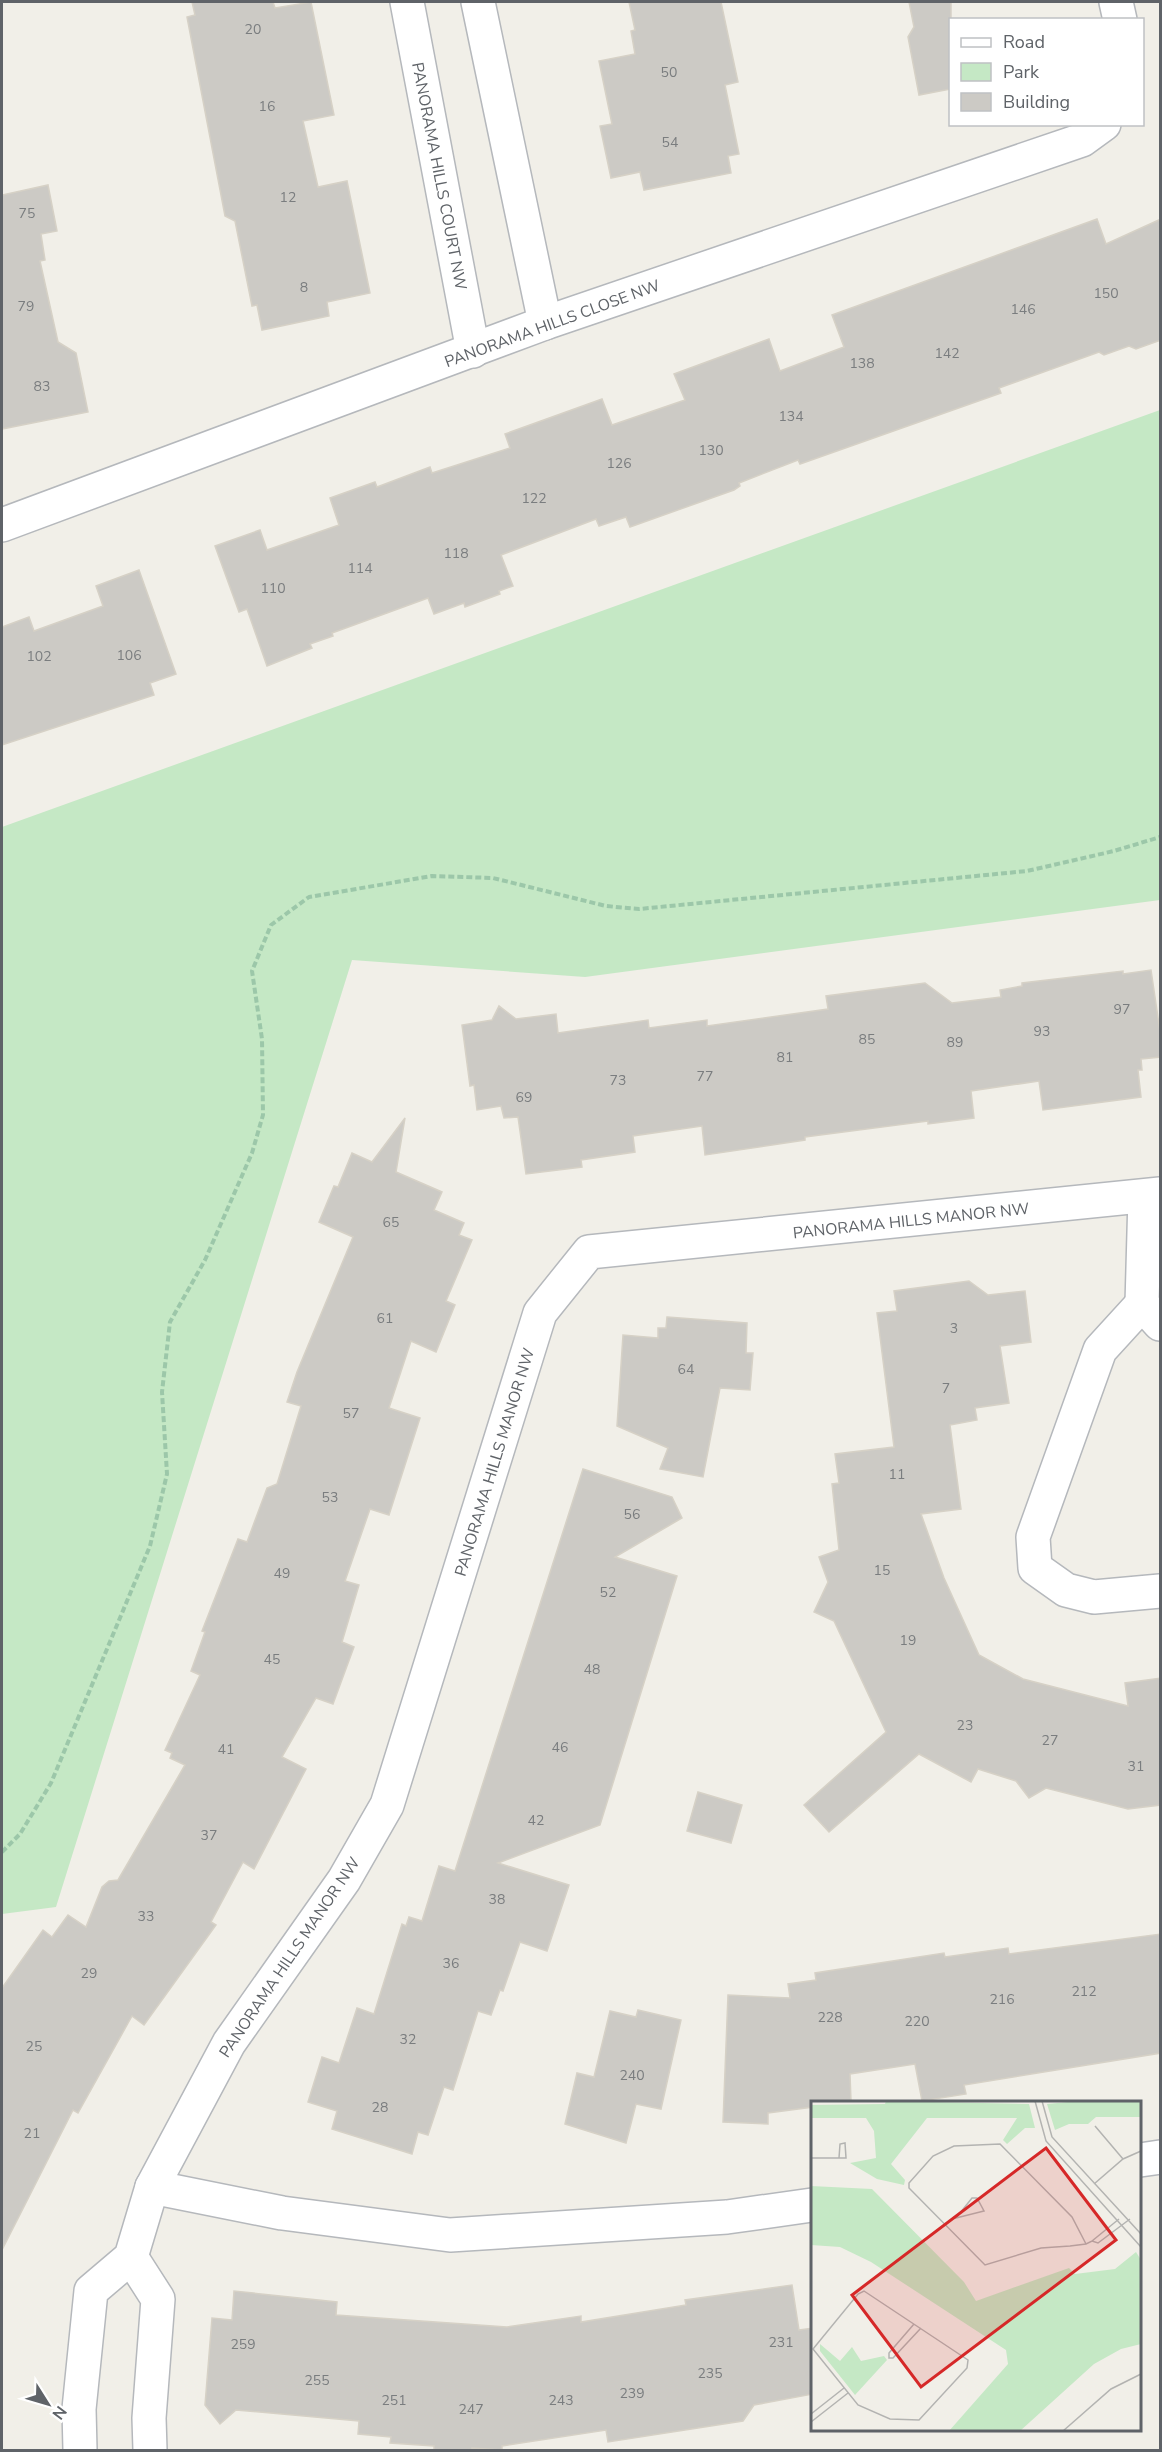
<svg xmlns="http://www.w3.org/2000/svg" width="1162" height="2452" viewBox="0 0 1162 2452" font-family="'Nunito Sans',sans-serif">
<rect width="100%" height="100%" fill="#f1efe8"/>
<polygon fill="#c5e8c5" points="1160,410 1160,900 585,977 352,960 56,1907 2,1914 2,827"/>
<g fill="#cccac5" stroke="#d6d1c6" stroke-width="1.5">
<polygon points="192,2 273,2 275,8 311,2 334,115 303,121 318,187 347,181 370,293 327,302 329,316 262,330 257,305 252,306 235,221 225,216 187,17 195,15"/>
<polygon points="629,2 721,2 738,82 725,85 739,154 728,156 731,173 644,190 640,172 611,178 600,126 612,124 599,61 635,54 631,31 635,30"/>
<polygon points="909,2 951,2 951,89 919,95 908,37 914,27"/>
<polygon points="48,185 57,231 41,234 45,260 40,261 58,342 76,353 88,412 2,429 2,195"/>
<polygon points="1097,219 1106,244 1161,219 1161,340 1136,349 1129,346 1104,355 1099,352 999,388 1001,393 800,464 798,460 739,483 740,486 734,490 630,527 626,517 599,526 596,519 501,555 513,586 499,591 500,594 465,607 464,603 434,614 428,598 332,633 333,636 310,644 312,648 267,666 247,609 239,612 215,546 260,530 267,550 339,525 330,498 375,482 377,487 430,467 432,473 510,448 505,434 602,399 612,425 685,400 674,374 769,339 780,371 844,347 832,315"/>
<polygon points="139,570 176,674 150,683 154,695 2,745 2,627 29,617 34,631 103,606 96,586"/>
<polygon points="1151,970 1161,1038 1161,1057 1141,1059 1142,1070 1138,1070 1141,1097 1043,1110 1039,1081 971,1091 974,1118 928,1124 928,1121 805,1137 805,1140 705,1155 702,1126 633,1136 635,1152 581,1160 582,1167 526,1174 518,1117 504,1118 501,1106 477,1110 474,1085 470,1086 462,1025 492,1020 499,1006 516,1019 556,1014 558,1033 648,1020 649,1028 707,1020 707,1026 828,1009 826,996 925,983 952,1003 1001,997 1000,990 1022,986 1022,983 1123,971 1123,974"/>
<polygon points="405,1118 396,1172 442,1192 434,1210 464,1223 459,1235 472,1240 446,1301 455,1305 436,1352 411,1341 389,1408 420,1418 389,1515 370,1509 345,1581 359,1585 342,1642 354,1647 333,1704 316,1698 282,1757 306,1769 254,1869 243,1862 211,1922 216,1925 144,2025 132,2016 78,2113 73,2110 2,2250 2,1988 43,1930 52,1937 68,1915 86,1927 102,1887 109,1881 118,1880 185,1765 170,1758 172,1753 165,1750 200,1675 191,1671 205,1632 202,1631 238,1539 247,1542 267,1488 277,1484 301,1406 287,1402 297,1372 353,1237 319,1222 334,1186 338,1187 352,1153 372,1162"/>
<polygon points="969,1281 988,1295 1025,1291 1031,1342 1000,1346 1009,1403 975,1408 977,1420 950,1425 961,1509 921,1514 944,1578 979,1655 1023,1679 1128,1706 1125,1683 1161,1678 1161,1805 1128,1809 1046,1788 1029,1798 1016,1781 978,1769 971,1782 919,1754 829,1832 804,1805 886,1732 834,1621 814,1612 828,1582 819,1557 839,1550 832,1484 839,1483 835,1454 894,1447 877,1313 897,1311 894,1291"/>
<polygon points="667,1317 747,1323 746,1353 753,1353 750,1390 720,1388 703,1477 660,1469 668,1448 617,1426 623,1335 658,1338 658,1328 666,1328"/>
<polygon points="583,1469 672,1497 682,1518 615,1557 677,1576 600,1825 498,1863 569,1885 547,1951 520,1942 503,1991 500,1990 491,2015 478,2011 453,2090 444,2087 428,2135 418,2132 412,2154 332,2129 337,2111 308,2102 322,2057 339,2063 357,2008 374,2014 402,1924 406,1926 409,1917 422,1921 439,1866 455,1871"/>
<polygon points="698,1792 742,1805 731,1843 687,1831"/>
<polygon points="1161,1934 1161,2053 964,2085 966,2094 922,2101 915,2064 850,2074 851,2101 813,2103 813,2107 768,2113 768,2124 723,2122 728,1995 790,1998 788,1984 816,1980 815,1973 944,1953 945,1957 1008,1948 1009,1954"/>
<polygon points="638,2010 681,2020 661,2109 636,2104 626,2143 565,2124 577,2073 594,2077 610,2011 636,2017"/>
<polygon points="792,2285 799,2330 813,2328 813,2394 754,2405 743,2421 608,2442 606,2430 502,2446 502,2450 472,2448 472,2451 434,2451 434,2446 390,2443 391,2437 358,2434 359,2421 236,2410 220,2424 205,2405 212,2318 232,2320 234,2291 337,2302 336,2315 507,2327 581,2316 581,2322 686,2305 685,2300"/>
</g>
<g fill="none" stroke-linecap="round" stroke-linejoin="round">
<defs>
<g id="minor">
<polyline points="407,2 473,351"/>
<polyline points="478,2 545,323"/>
<polyline points="1116,2 1120,20"/>
<polyline points="2,525 545,323 1082,140 1104,124"/>
<polyline points="1142,1304 1100,1350 1033,1537 1035,1568 1066,1590 1094,1597 1160,1591"/>
<polyline points="1142,1304 1145,1197"/>
<polyline points="1142,1304 1160,1324"/>
<polyline points="1140,2160 1160,2157"/>
<polyline points="152,2187 282,2213 450,2235 727,2217 812,2205"/>
<polyline points="131,2257 158,2299 149,2418 150,2450"/>
<polyline points="80,2450 79,2409 91,2291 131,2257 152,2187 229,2043 344,1880 387,1805 540,1313 589,1252 1160,1194"/>
</g>
</defs>
<use href="#minor" stroke="#b5b8bc" stroke-width="36"/>
<polyline stroke="#9cc7a9" stroke-width="4" stroke-dasharray="6 3" stroke-linecap="butt" points="2,1852 20,1834 51,1783 150,1546 167,1474 162,1392 170,1322 205,1260 252,1153 263,1115 262,1039 252,971 271,925 309,897 432,876 493,878 606,906 639,909 1027,871 1114,851 1160,837"/>
<use href="#minor" stroke="#fff" stroke-width="33"/>
</g>
<g text-anchor="middle" stroke-width="6" stroke-linejoin="round" paint-order="stroke">
<g font-size="14" fill="#7a7d7f">
<text x="253" y="34">20</text>
<text x="669" y="77">50</text>
<text x="267" y="111">16</text>
<text x="670" y="147">54</text>
<text x="288" y="202">12</text>
<text x="27" y="218">75</text>
<text x="304" y="292">8</text>
<text x="1106" y="298">150</text>
<text x="26" y="311">79</text>
<text x="1023" y="314">146</text>
<text x="947" y="358">142</text>
<text x="862" y="368">138</text>
<text x="42" y="391">83</text>
<text x="791" y="421">134</text>
<text x="711" y="455">130</text>
<text x="619" y="468">126</text>
<text x="534" y="503">122</text>
<text x="456" y="558">118</text>
<text x="360" y="573">114</text>
<text x="273" y="593">110</text>
<text x="129" y="660">106</text>
<text x="39" y="661">102</text>
<text x="1122" y="1014">97</text>
<text x="1042" y="1036">93</text>
<text x="867" y="1044">85</text>
<text x="955" y="1047">89</text>
<text x="785" y="1062">81</text>
<text x="705" y="1081">77</text>
<text x="618" y="1085">73</text>
<text x="524" y="1102">69</text>
<text x="391" y="1227">65</text>
<text x="385" y="1323">61</text>
<text x="954" y="1333">3</text>
<text x="686" y="1374">64</text>
<text x="946" y="1393">7</text>
<text x="351" y="1418">57</text>
<text x="897" y="1479">11</text>
<text x="330" y="1502">53</text>
<text x="632" y="1519">56</text>
<text x="882" y="1575">15</text>
<text x="282" y="1578">49</text>
<text x="608" y="1597">52</text>
<text x="908" y="1645">19</text>
<text x="272" y="1664">45</text>
<text x="592" y="1674">48</text>
<text x="965" y="1730">23</text>
<text x="1050" y="1745">27</text>
<text x="560" y="1752">46</text>
<text x="226" y="1754">41</text>
<text x="1136" y="1771">31</text>
<text x="536" y="1825">42</text>
<text x="209" y="1840">37</text>
<text x="497" y="1904">38</text>
<text x="146" y="1921">33</text>
<text x="451" y="1968">36</text>
<text x="89" y="1978">29</text>
<text x="1084" y="1996">212</text>
<text x="1002" y="2004">216</text>
<text x="830" y="2022">228</text>
<text x="917" y="2026">220</text>
<text x="408" y="2044">32</text>
<text x="34" y="2051">25</text>
<text x="632" y="2080">240</text>
<text x="380" y="2112">28</text>
<text x="32" y="2138">21</text>
<text x="781" y="2347">231</text>
<text x="243" y="2349">259</text>
<text x="710" y="2378">235</text>
<text x="317" y="2385">255</text>
<text x="632" y="2398">239</text>
<text x="394" y="2405">251</text>
<text x="561" y="2405">243</text>
<text x="471" y="2414">247</text>
</g>
<g font-size="16" fill="#5f6368" stroke="#fff">
<text transform="translate(440 176) rotate(79)" y="6">PANORAMA HILLS COURT NW</text>
<text transform="translate(552 323) rotate(-20)" y="6">PANORAMA HILLS CLOSE NW</text>
<text transform="translate(911 1220) rotate(-6)" y="6">PANORAMA HILLS MANOR NW</text>
<text transform="translate(494 1462) rotate(-73)" y="6">PANORAMA HILLS MANOR NW</text>
<text transform="translate(289 1957) rotate(-56)" y="6">PANORAMA HILLS MANOR NW</text>
</g>
</g>
<g transform="translate(811 2101)">
<rect width="330" height="330" fill="#f1efe8"/>
<path d="M75 0 218 3 224 27H214L196 43 192 39 206 17H116L80 63 94 79 93 84 66 78 39 62 65 57 63 30 55 17H0V4L74 3ZM267 0H330V16H285L277 23H258L244 29 236 3ZM0 85 61 88 153 181 165 200 258 167 264 173 304 168 325 151 330 159V243L310 248 283 263 209 330H138L197 263 195 249 60 161 29 146 0 144ZM9 243 29 260 41 246 50 260 73 255 76 259 44 294 9 250Z" fill="#c5e8c5"/>
<path fill="none" stroke="#b3b3b1" stroke-width="1.5" d="M224 0 235 40 330 146M231 0 241 36 330 133M284 25 312 58M0 57H35L34 42 29 43 28 57M283 83 312 58 330 50M161 97H166L173 110 145 117ZM281 140 308 118M275 143 261 116 189 43 143 45 122 55 98 82V87L174 164 230 147 259 145 275 143 281 140 287 142 319 118M53 190 157 259 156 267 108 319 79 318 47 304 2 248 47 193ZM103 223 78 252V257H82L110 227M0 313 33 287M0 321 37 292M252 330 300 288 330 273"/>
<path fill="#d62828" fill-opacity="0.15" stroke="#d62828" stroke-width="3" d="M235 47 305 139 110 286 41 194Z"/>
<rect width="330" height="330" fill="none" stroke="#5f6368" stroke-width="3"/>
</g>
<rect width="1162" height="2452" fill="none" stroke="#5f6368" stroke-width="6"/>
<rect x="949" y="18" width="195" height="108" fill="#ffffff" stroke="#bfc1c3" stroke-width="1.5"/>
<rect x="961" y="38" width="30" height="9" fill="#ffffff" stroke="#bfc1c3" stroke-width="1.5"/>
<text x="1003" y="48" font-size="18" fill="#5f6368">Road</text>
<rect x="961" y="63" width="30" height="18" fill="#c5e8c5" stroke="#bfc1c3" stroke-width="1.5"/>
<text x="1003" y="78" font-size="18" fill="#5f6368">Park</text>
<rect x="961" y="93" width="30" height="18" fill="#cccac5" stroke="#bfc1c3" stroke-width="1.5"/>
<text x="1003" y="108" font-size="18" fill="#5f6368">Building</text>
<g transform="translate(48 2404) rotate(127)" stroke="#ffffff" stroke-width="4.5" paint-order="stroke">
<path d="M0-4.5L10 22L0 15L-10 22Z" fill="#5f6368"/>
<text y="-9" font-size="16" font-weight="bold" text-anchor="middle" fill="#5f6368">N</text>
</g>
</svg>
